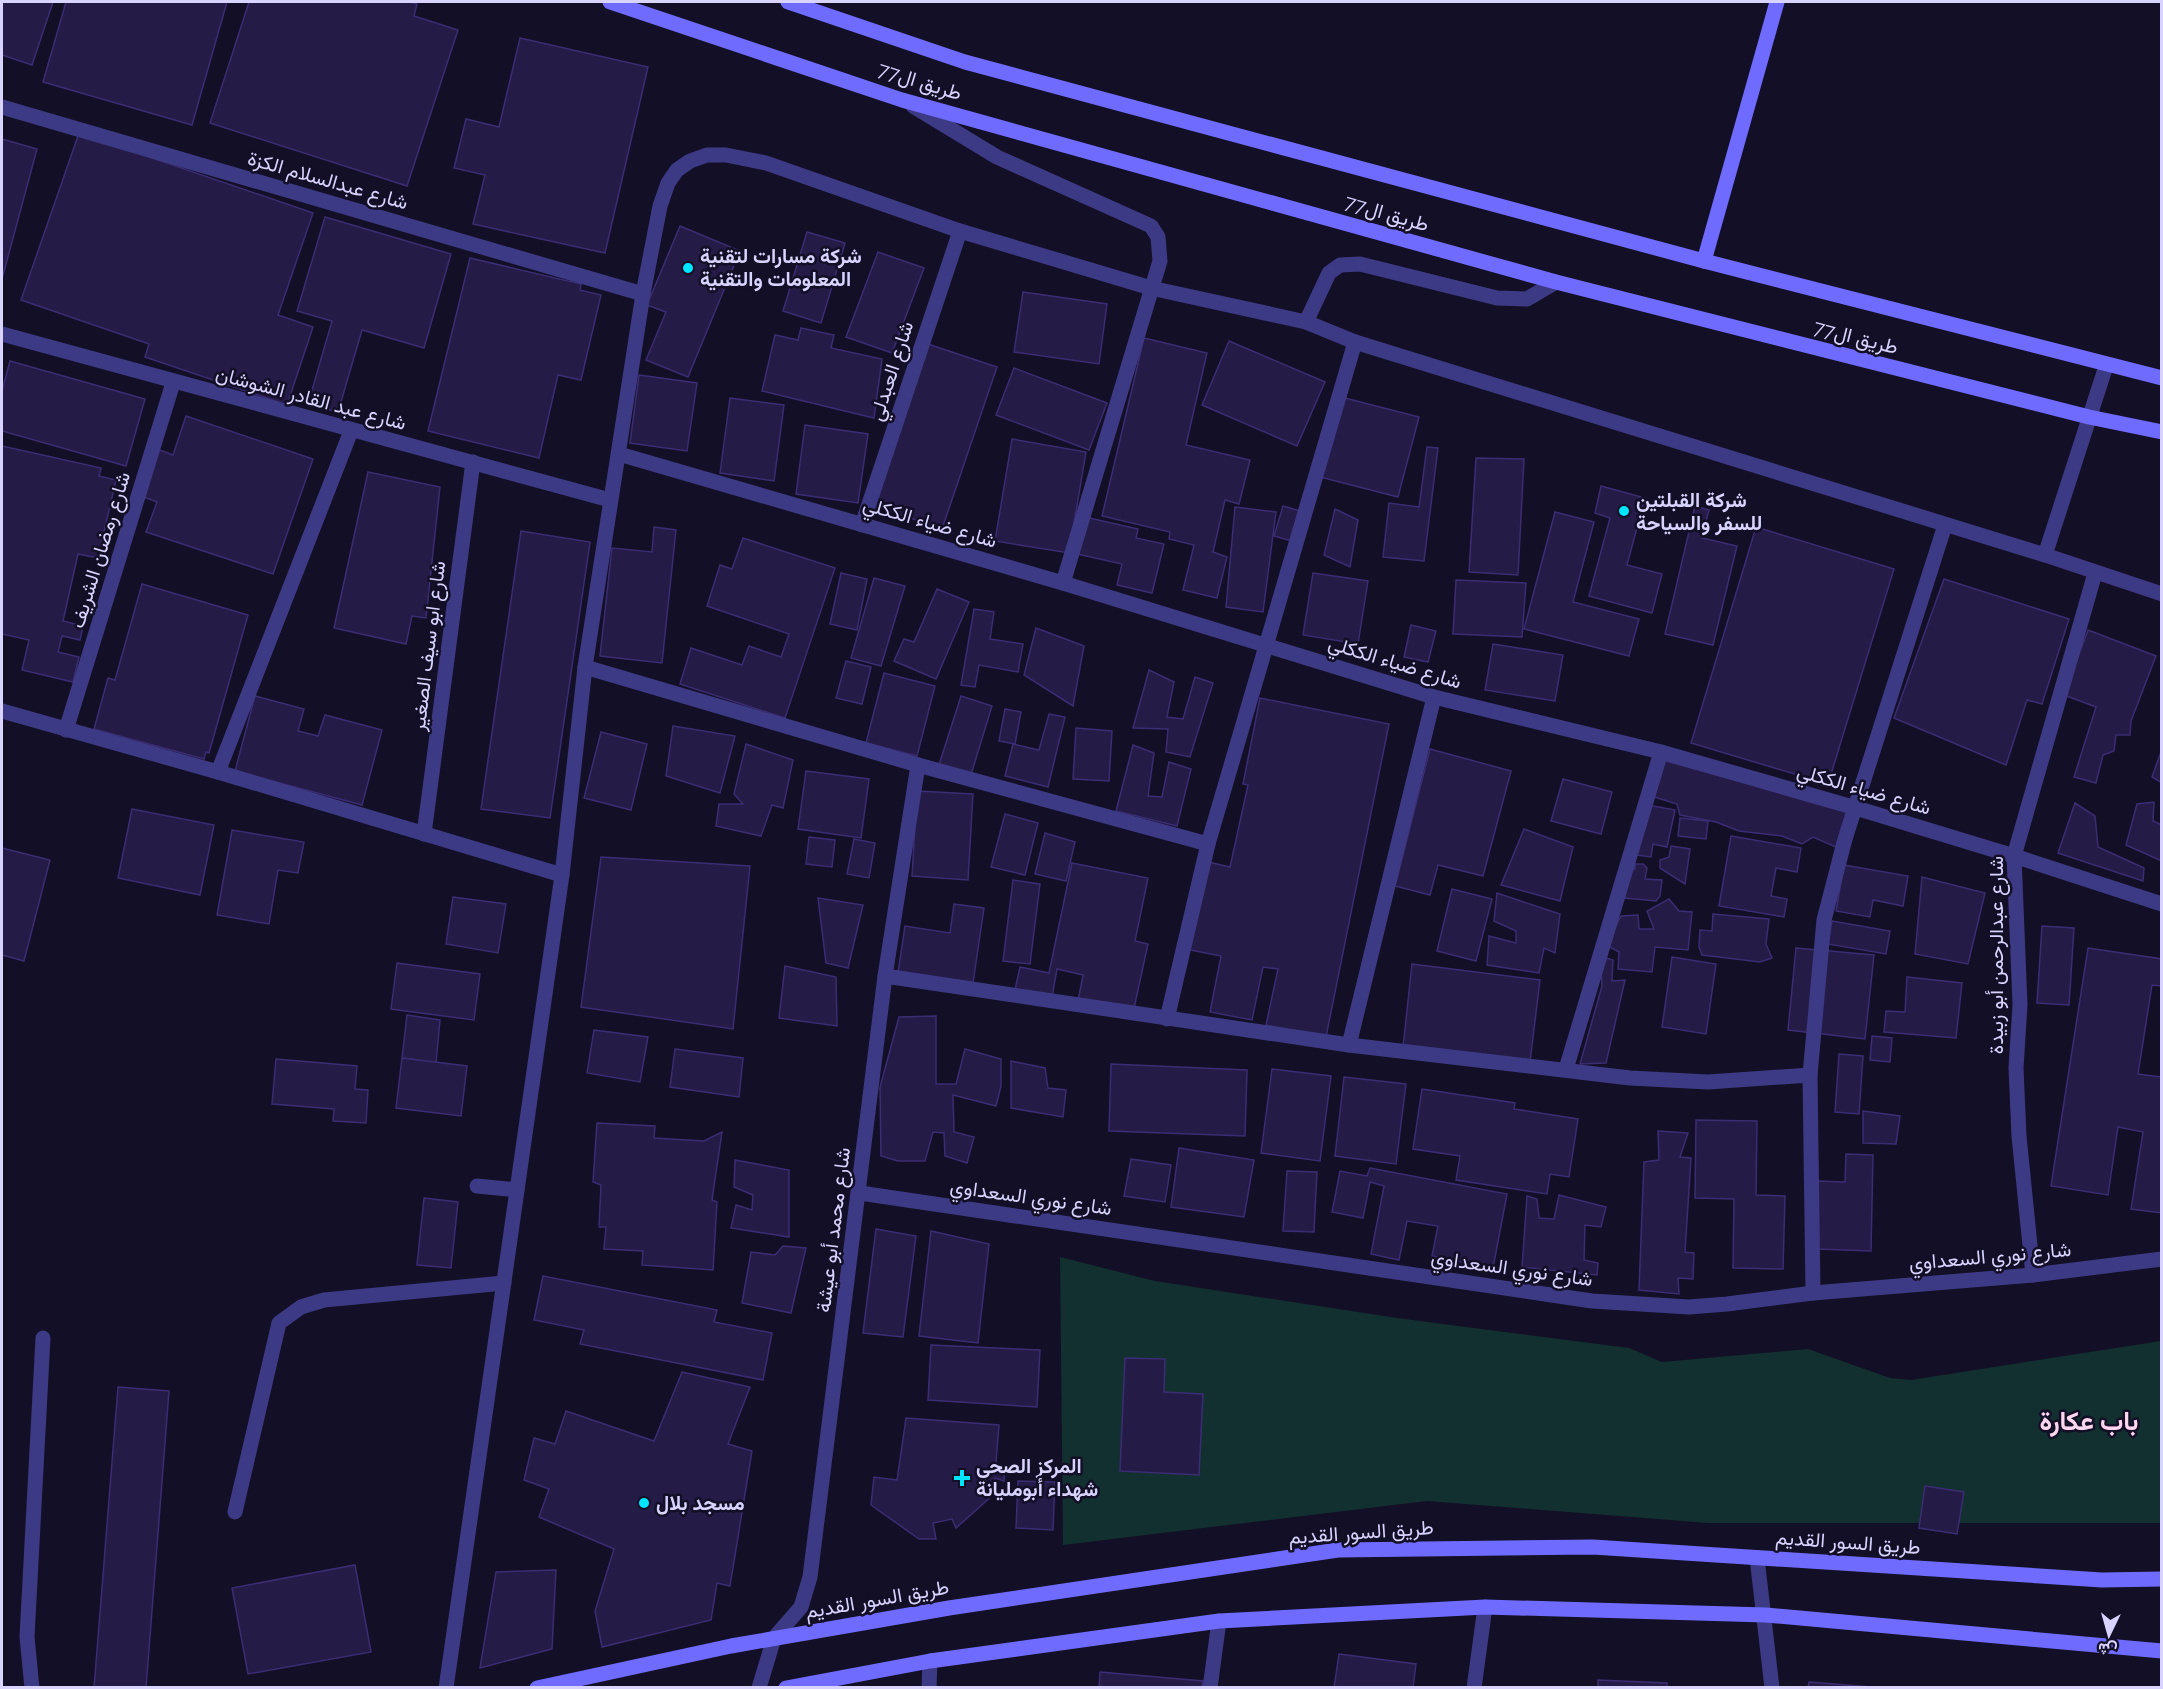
<svg xmlns="http://www.w3.org/2000/svg" width="2163" height="1689" viewBox="0 0 2163 1689" font-family="Raleway,Vazirmatn,sans-serif">
<rect width="100%" height="100%" fill="#130f26"/>
<polygon fill="#12302f" points="1060,1257 1155,1281 1397,1318 1629,1348 1662,1362 1808,1349 1890,1378 1911,1380 2161,1341 2161,1523 1708,1523 1427,1501 1063,1545"/>
<g fill="#241b47" stroke="#3b2d73" stroke-width="1.5">
<polygon points="2,2 53,2 32,65 2,55"/>
<polygon points="66,2 227,2 192,125 43,82"/>
<polygon points="249,2 409,2 417,4 414,16 458,30 407,186 210,123"/>
<polygon points="520,38 648,67 605,253 473,224 485,175 454,168 466,119 499,127"/>
<polygon points="79,133 313,213 278,315 313,327 287,405 145,357 149,344 21,300"/>
<polygon points="2,139 37,149 2,279"/>
<polygon points="325,217 451,254 424,348 362,330 338,412 308,404 332,321 297,311"/>
<polygon points="680,226 740,251 688,377 646,360 666,312 647,305"/>
<polygon points="807,232 845,243 821,323 783,311"/>
<polygon points="878,252 924,268 892,353 846,337"/>
<polygon points="470,258 581,284 580,290 601,295 581,380 558,375 539,458 428,431"/>
<polygon points="1023,292 1107,304 1099,364 1014,352"/>
<polygon points="801,328 834,335 831,348 882,359 874,418 762,391 775,335 798,340"/>
<polygon points="1144,338 1207,353 1186,445 1250,460 1239,504 1225,500 1213,552 1227,557 1217,598 1183,590 1194,545 1169,539 1170,532 1102,516"/>
<polygon points="1229,341 1325,382 1297,446 1202,405"/>
<polygon points="928,344 997,367 942,529 873,505"/>
<polygon points="10,361 145,399 126,466 2,431 2,391"/>
<polygon points="1014,368 1107,403 1089,450 996,415"/>
<polygon points="639,375 697,383 687,451 630,443"/>
<polygon points="1341,397 1419,417 1398,497 1320,477"/>
<polygon points="730,398 784,405 774,481 720,473"/>
<polygon points="186,416 313,459 273,574 146,532 157,502 141,496 157,449 173,455"/>
<polygon points="805,425 868,434 858,503 796,494"/>
<polygon points="1012,439 1086,452 1069,553 995,541"/>
<polygon points="2,446 101,468 99,476 116,480 98,558 78,554 63,621 83,626 80,640 62,636 58,652 79,657 73,682 22,670 29,640 2,634"/>
<polygon points="1427,447 1438,448 1424,561 1383,557 1389,503 1419,507"/>
<polygon points="1476,458 1524,459 1518,575 1469,572"/>
<polygon points="368,472 440,487 426,618 412,616 406,644 334,628"/>
<polygon points="1601,486 1645,498 1627,565 1662,574 1652,613 1589,596 1610,518 1595,513"/>
<polygon points="1283,506 1304,512 1295,542 1274,536"/>
<polygon points="1695,506 1709,510 1702,538 1737,546 1713,645 1665,634"/>
<polygon points="1235,507 1276,512 1263,612 1226,607"/>
<polygon points="1335,509 1358,520 1350,567 1324,555"/>
<polygon points="1555,512 1594,522 1573,602 1639,619 1629,656 1524,629"/>
<polygon points="1085,517 1138,529 1136,538 1164,544 1152,593 1117,585 1122,564 1077,554"/>
<polygon points="654,527 676,530 662,663 600,656 612,548 652,552"/>
<polygon points="1756,527 1894,569 1828,784 1691,743"/>
<polygon points="521,531 590,542 550,818 481,809"/>
<polygon points="743,538 835,568 785,718 680,684 691,648 742,665 749,646 781,657 789,634 707,606 720,565 732,569"/>
<polygon points="841,573 867,579 857,630 830,624"/>
<polygon points="1313,573 1368,581 1358,644 1303,635"/>
<polygon points="874,578 905,586 881,666 851,658"/>
<polygon points="1944,579 2069,619 2042,704 2027,700 2006,765 1894,718"/>
<polygon points="1456,580 1526,583 1522,637 1453,634"/>
<polygon points="142,584 248,615 209,753 206,752 204,759 94,729 108,678 115,680"/>
<polygon points="937,589 969,602 936,679 894,661 904,639 914,642"/>
<polygon points="974,609 994,612 990,639 1023,644 1018,672 979,665 975,687 961,685"/>
<polygon points="1411,625 1436,631 1428,662 1404,657"/>
<polygon points="1036,628 1084,646 1073,706 1024,675"/>
<polygon points="2088,630 2156,656 2131,721 2130,735 2116,735 2114,751 2103,755 2096,783 2074,777 2096,707 2064,695"/>
<polygon points="1493,644 1563,655 1555,701 1485,690"/>
<polygon points="846,661 871,667 862,704 836,698"/>
<polygon points="1149,670 1174,682 1167,717 1183,719 1195,677 1213,683 1190,757 1166,752 1168,729 1133,728"/>
<polygon points="884,673 935,686 917,756 866,743"/>
<polygon points="255,696 304,709 298,731 318,736 325,715 382,730 362,805 235,771"/>
<polygon points="961,696 992,706 970,778 938,768"/>
<polygon points="1260,698 1389,724 1326,1037 1266,1025 1278,969 1263,967 1252,1020 1210,1012 1221,956 1190,950 1208,862 1230,867 1248,785 1243,784"/>
<polygon points="1005,709 1021,712 1015,744 999,741"/>
<polygon points="1049,714 1065,717 1048,787 1005,776 1013,744 1039,750"/>
<polygon points="673,726 735,736 720,793 666,776"/>
<polygon points="1076,728 1112,731 1109,781 1073,779"/>
<polygon points="601,732 647,744 631,810 584,798"/>
<polygon points="746,744 793,760 783,808 772,805 761,836 716,826 719,804 743,804 734,794"/>
<polygon points="1133,745 1154,753 1148,796 1162,797 1169,762 1191,769 1177,826 1116,811"/>
<polygon points="1430,749 1511,771 1483,876 1438,865 1430,895 1395,886"/>
<polygon points="2162,749 2162,783 2152,777"/>
<polygon points="1662,760 1849,811 1838,848 1813,837 1802,844 1782,836 1739,831 1716,822 1680,815 1677,804 1651,796"/>
<polygon points="806,771 869,779 861,838 798,829"/>
<polygon points="1563,779 1612,792 1601,834 1551,821"/>
<polygon points="917,791 973,794 968,880 912,876"/>
<polygon points="2154,802 2153,821 2162,825 2162,861 2126,845 2137,804"/>
<polygon points="2075,803 2095,816 2098,847 2144,868 2143,881 2058,853"/>
<polygon points="1648,805 1675,810 1667,847 1653,844 1651,857 1637,855"/>
<polygon points="132,809 214,825 200,895 118,878"/>
<polygon points="1005,814 1038,823 1025,875 991,867"/>
<polygon points="1680,818 1708,821 1706,839 1678,836"/>
<polygon points="1524,829 1573,847 1560,901 1501,885"/>
<polygon points="232,830 304,842 298,873 278,870 269,924 217,915"/>
<polygon points="1045,833 1075,842 1066,881 1035,874"/>
<polygon points="1731,836 1801,848 1797,872 1776,868 1771,896 1787,899 1784,917 1719,906"/>
<polygon points="809,837 835,840 832,867 806,864"/>
<polygon points="854,839 875,843 869,878 847,874"/>
<polygon points="1671,846 1690,849 1685,884 1660,868 1660,860 1669,857"/>
<polygon points="2,848 50,860 24,961 2,955"/>
<polygon points="601,857 750,866 733,1029 581,1007"/>
<polygon points="1072,863 1148,878 1135,941 1148,944 1133,1013 1078,1001 1083,975 1057,969 1052,997 1015,990 1020,967 1049,973"/>
<polygon points="1635,864 1643,864 1647,868 1645,879 1662,880 1660,896 1656,901 1625,898 1628,868 1635,869"/>
<polygon points="1844,865 1908,876 1903,906 1873,900 1870,917 1836,911"/>
<polygon points="1922,877 1985,893 1968,964 1915,954"/>
<polygon points="1013,880 1040,884 1030,964 1003,961"/>
<polygon points="1452,889 1492,899 1476,961 1437,951"/>
<polygon points="1497,893 1560,914 1555,953 1544,948 1539,973 1487,965 1489,936 1516,943 1516,931 1494,921"/>
<polygon points="453,897 506,904 498,953 446,944"/>
<polygon points="818,898 863,905 848,968 826,963"/>
<polygon points="1669,899 1679,911 1692,912 1688,950 1655,947 1652,972 1618,969 1619,952 1606,945 1621,916 1638,915 1639,929 1654,929 1647,911"/>
<polygon points="954,904 984,908 973,983 898,973 905,926 950,933"/>
<polygon points="1713,914 1769,919 1766,944 1772,958 1760,962 1702,955 1699,947 1700,930 1712,931"/>
<polygon points="1832,921 1890,931 1886,954 1828,944"/>
<polygon points="2042,926 2074,928 2069,1005 2037,1003"/>
<polygon points="1796,948 1874,955 1865,1039 1788,1030"/>
<polygon points="2088,948 2162,959 2161,986 2152,985 2138,1074 2161,1077 2162,1071 2162,1213 2131,1209 2143,1132 2118,1127 2108,1195 2051,1186"/>
<polygon points="1672,957 1716,964 1706,1034 1662,1027"/>
<polygon points="1606,958 1613,960 1612,981 1625,980 1606,1063 1580,1064 1602,986 1601,972"/>
<polygon points="397,963 480,974 474,1020 391,1009"/>
<polygon points="1412,964 1540,980 1530,1062 1403,1047"/>
<polygon points="785,966 836,977 837,1026 779,1018"/>
<polygon points="1907,977 1962,983 1956,1038 1884,1032 1886,1011 1905,1012"/>
<polygon points="407,1015 440,1020 436,1063 402,1058"/>
<polygon points="936,1016 936,1084 956,1084 965,1049 1001,1059 1001,1086 996,1106 953,1095 954,1132 974,1137 967,1163 945,1156 944,1133 933,1132 925,1161 898,1161 881,1156 880,1087 899,1017"/>
<polygon points="594,1030 648,1037 640,1082 587,1073"/>
<polygon points="1872,1036 1892,1038 1890,1062 1870,1060"/>
<polygon points="675,1049 743,1058 739,1097 670,1087"/>
<polygon points="1839,1054 1863,1056 1859,1114 1835,1112"/>
<polygon points="402,1058 467,1066 461,1116 396,1108"/>
<polygon points="276,1059 357,1066 355,1089 368,1090 366,1123 333,1121 334,1109 272,1104"/>
<polygon points="1011,1061 1045,1068 1048,1088 1066,1090 1063,1117 1011,1108"/>
<polygon points="1111,1064 1247,1070 1245,1136 1109,1131"/>
<polygon points="1272,1069 1331,1076 1320,1161 1261,1153"/>
<polygon points="1344,1077 1406,1084 1396,1164 1335,1156"/>
<polygon points="1422,1089 1515,1103 1514,1109 1578,1119 1569,1177 1550,1174 1547,1194 1456,1180 1460,1156 1413,1149"/>
<polygon points="1863,1111 1900,1116 1896,1144 1863,1143"/>
<polygon points="1696,1120 1757,1121 1756,1195 1785,1196 1783,1269 1733,1268 1734,1199 1695,1198"/>
<polygon points="597,1123 655,1126 654,1138 704,1141 722,1132 712,1200 717,1202 713,1270 642,1265 643,1251 604,1249 606,1227 599,1227 601,1185 593,1182"/>
<polygon points="1658,1131 1688,1133 1680,1157 1691,1158 1685,1252 1694,1253 1693,1279 1678,1278 1679,1294 1639,1290 1644,1162 1659,1160"/>
<polygon points="1179,1148 1254,1160 1244,1217 1171,1207"/>
<polygon points="1846,1154 1873,1155 1871,1251 1817,1249 1818,1181 1845,1182"/>
<polygon points="1131,1159 1171,1165 1165,1202 1124,1196"/>
<polygon points="735,1160 789,1170 789,1237 731,1228 736,1205 752,1210 753,1195 734,1187"/>
<polygon points="1370,1168 1507,1194 1493,1268 1432,1256 1438,1226 1407,1221 1399,1260 1371,1254 1384,1186 1370,1182 1363,1218 1332,1212 1340,1171 1367,1176"/>
<polygon points="1287,1171 1317,1172 1314,1232 1283,1231"/>
<polygon points="1559,1195 1606,1207 1601,1227 1585,1225 1584,1260 1598,1263 1597,1275 1522,1267 1527,1196 1537,1199 1539,1218 1554,1219"/>
<polygon points="424,1198 458,1202 451,1268 417,1265"/>
<polygon points="876,1229 916,1236 903,1337 863,1333"/>
<polygon points="931,1231 989,1244 978,1343 919,1336"/>
<polygon points="783,1246 806,1248 791,1313 742,1303 751,1252 775,1255"/>
<polygon points="543,1276 717,1310 714,1322 772,1333 763,1380 580,1344 584,1330 534,1320"/>
<polygon points="931,1345 1040,1350 1037,1407 928,1400"/>
<polygon points="1125,1358 1165,1359 1164,1392 1203,1394 1199,1475 1120,1471"/>
<polygon points="682,1372 750,1387 728,1444 752,1451 730,1586 717,1583 711,1620 602,1647 595,1611 614,1549 539,1517 549,1489 524,1480 534,1438 555,1444 566,1411 654,1441"/>
<polygon points="118,1387 169,1391 146,1688 94,1688"/>
<polygon points="906,1418 999,1425 996,1462 1005,1470 1004,1481 995,1478 993,1495 956,1528 952,1519 933,1523 936,1539 919,1539 871,1505 874,1477 897,1480"/>
<polygon points="1018,1481 1055,1482 1053,1530 1016,1528"/>
<polygon points="1925,1486 1964,1492 1957,1534 1919,1528"/>
<polygon points="355,1565 371,1652 248,1674 232,1588"/>
<polygon points="556,1570 552,1649 480,1668 496,1572"/>
<polygon points="1339,1654 1416,1664 1413,1688 1334,1688"/>
<polygon points="1100,1672 1203,1681 1202,1688 1099,1688"/>
<polygon points="1598,1680 1667,1683 1667,1688 1598,1688"/>
<polygon points="1809,1682 1884,1688 1808,1688"/>
</g>
<g fill="none" stroke-linecap="round" stroke-linejoin="round">
<g stroke="#3d3a85" stroke-width="15">
<polyline points="235,1512 279,1323 301,1307 324,1300 504,1283"/>
<polyline points="32,1688 27,1637 43,1338"/>
</g>
<g stroke="#3d3a85" stroke-width="15">
<polyline points="913,106 997,157 1151,226 1158,237 1160,261 1063,583"/>
<polyline points="2,107 643,294"/>
<polyline points="1306,322 1329,273 1340,265 1360,264 1497,298 1527,299 1556,282"/>
<polyline points="2,334 610,500"/>
<polyline points="619,454 1063,583 1434,697 1661,752 1856,808 2014,856 2162,904"/>
<polyline points="862,525 960,231"/>
<polyline points="2045,555 2162,594"/>
<polyline points="585,667 918,765 1208,844"/>
<polyline points="2,711 218,772 562,875"/>
<polyline points="66,730 173,383"/>
<polyline points="218,772 351,431"/>
<polyline points="424,834 473,462"/>
<polyline points="885,976 1349,1045 1630,1078 1708,1082 1810,1075"/>
<polyline points="1167,1019 1208,844 1355,342"/>
<polyline points="1349,1045 1434,697"/>
<polyline points="1566,1069 1661,752"/>
<polyline points="477,1186 517,1190"/>
<polyline points="860,1193 1592,1301 1689,1307 1727,1304 1813,1293 2033,1275 2162,1259"/>
<polyline points="2033,1275 2019,1136 2016,1068 2020,1005 2014,856 2095,573"/>
<polyline points="1813,1293 1810,1075 1824,920 1845,839 1945,525"/>
<polyline points="1757,1558 1772,1688"/>
<polyline points="446,1688 562,875 585,667 643,294 660,206 668,183 677,170 690,161 707,155 726,155 766,163 960,231 1151,288 1306,322 1355,342 2045,555 2106,366"/>
<polyline points="759,1688 774,1638 801,1607 810,1577 885,976 918,765"/>
<polyline points="929,1688 930,1661"/>
<polyline points="1210,1688 1219,1621"/>
<polyline points="1474,1688 1485,1607"/>
</g>
<g stroke="#6f6bff" stroke-width="15">
<polyline points="610,2 902,100 1556,282 2089,417 2162,432"/>
<polyline points="788,2 965,62 1704,261 2162,378"/>
<polyline points="1704,261 1777,2"/>
<polyline points="537,1688 731,1646 949,1608 1338,1550 1593,1547 2102,1580 2162,1579"/>
<polyline points="786,1688 930,1661 1219,1621 1485,1607 1766,1615 2162,1651"/>
</g>
</g>
<g fill="#00e5ff" stroke="#130f26" stroke-width="2">
<circle cx="688" cy="268" r="6"/>
<circle cx="1624" cy="511" r="6"/>
<path d="M959 1469h6v6h6v6h-6v6h-6v-6h-6v-6h6z"/>
<circle cx="644" cy="1503" r="6"/>
</g>
<g text-anchor="middle" stroke-width="5" stroke-linejoin="round" paint-order="stroke">
<g font-size="20" fill="#d9d4ff" stroke="#130f26">
<text transform="translate(920 81) rotate(17)" y="7">طريق ال77</text>
<text transform="translate(328 180) rotate(16)" y="7">شارع عبدالسلام الكزة</text>
<text transform="translate(1387 213) rotate(16)" y="7">طريق ال77</text>
<text transform="translate(1856 337) rotate(14)" y="7">طريق ال77</text>
<text transform="translate(891 371) rotate(-72)" y="7">شارع العبدلي</text>
<text transform="translate(311 398) rotate(15)" y="7">شارع عبد القادر الشوشان</text>
<text transform="translate(930 522) rotate(16)" y="7">شارع ضياء الككلي</text>
<text transform="translate(100 550) rotate(-73)" y="7">شارع رمضان الشريف</text>
<text transform="translate(428 646) rotate(-83)" y="7">شارع ابو سيف الصغير</text>
<text transform="translate(1395 662) rotate(17)" y="7">شارع ضياء الككلي</text>
<text transform="translate(1864 789) rotate(16)" y="7">شارع ضياء الككلي</text>
<text transform="translate(1996 955) rotate(-90)" y="7">شارع عبدالرحمن أبو زبيدة</text>
<text transform="translate(1031 1197) rotate(8)" y="7">شارع نوري السعداوي</text>
<text transform="translate(833 1230) rotate(-83)" y="7">شارع محمد أبو عيشة</text>
<text transform="translate(1990 1256) rotate(-5)" y="7">شارع نوري السعداوي</text>
<text transform="translate(1512 1268) rotate(8)" y="7">شارع نوري السعداوي</text>
<text transform="translate(1361 1532) rotate(-4)" y="7">طريق السور القديم</text>
<text transform="translate(1848 1542) rotate(4)" y="7">طريق السور القديم</text>
<text transform="translate(877 1599) rotate(-10)" y="7">طريق السور القديم</text>
</g>
<g font-size="20" font-weight="bold" fill="#d9d4ff" stroke="#130f26" text-anchor="start">
<text x="700" y="263">شركة مسارات لتقنية<tspan x="700" dy="23">المعلومات والتقنية</tspan></text>
<text x="1636" y="507">شركة القبلتين<tspan x="1636" dy="23">للسفر والسياحة</tspan></text>
<text x="976" y="1473">المركز الصحي<tspan x="976" dy="23">شهداء أبومليانة</tspan></text>
<text x="656" y="1510">مسجد بلال</text>
</g>
<g font-size="26" font-weight="bold" fill="#ffd6f0" stroke="#130f26">
<text x="2089" y="1430">باب عكارة</text>
</g>
</g>
<rect width="2163" height="1689" fill="none" stroke="#d9d4ff" stroke-width="6"/>
<g transform="translate(2109 1635) rotate(185)" stroke="#130f26" stroke-width="4.5" paint-order="stroke">
<path d="M0-4.5L10 22L0 15L-10 22Z" fill="#d9d4ff"/>
<text y="-9" font-size="16" font-weight="bold" text-anchor="middle" fill="#d9d4ff">ش</text>
</g>
</svg>
